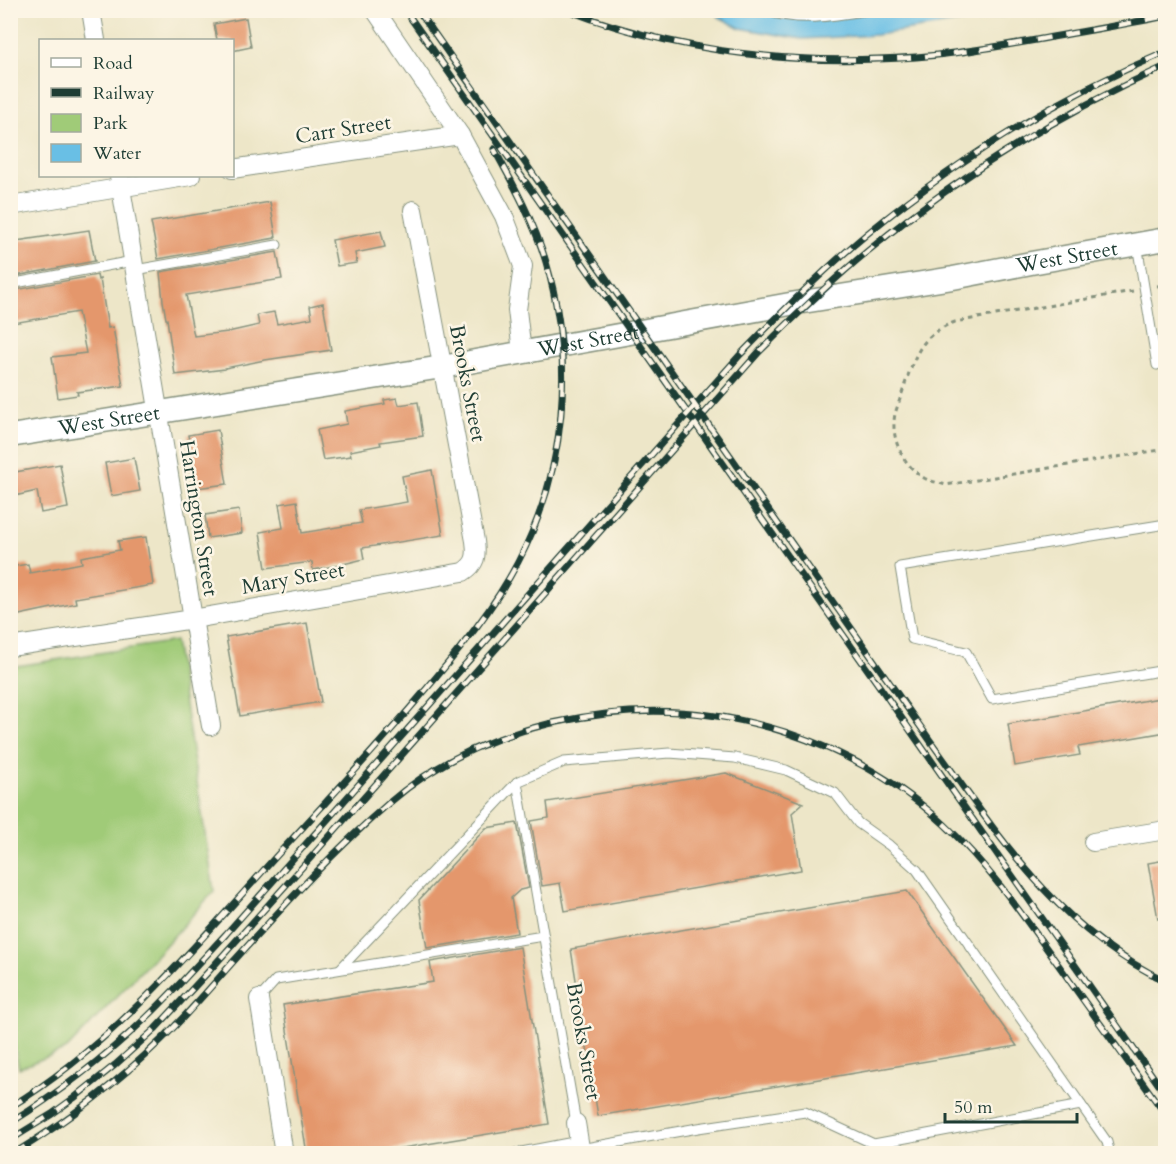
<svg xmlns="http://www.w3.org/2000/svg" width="1176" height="1164" viewBox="0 0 1176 1164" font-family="Cardo,serif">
<rect width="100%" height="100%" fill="#fcf5e5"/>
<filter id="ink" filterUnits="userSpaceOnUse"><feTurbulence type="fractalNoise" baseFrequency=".0167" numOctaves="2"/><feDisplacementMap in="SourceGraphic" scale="12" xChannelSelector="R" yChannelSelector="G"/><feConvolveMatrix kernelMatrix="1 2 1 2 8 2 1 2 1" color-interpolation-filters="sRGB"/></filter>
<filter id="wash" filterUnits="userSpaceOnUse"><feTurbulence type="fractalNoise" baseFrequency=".008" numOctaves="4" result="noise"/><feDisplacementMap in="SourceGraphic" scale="24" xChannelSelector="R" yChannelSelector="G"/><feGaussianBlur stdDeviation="1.35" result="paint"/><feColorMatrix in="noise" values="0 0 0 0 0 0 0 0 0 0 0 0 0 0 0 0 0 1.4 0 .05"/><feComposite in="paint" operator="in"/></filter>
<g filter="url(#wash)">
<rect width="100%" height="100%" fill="#ede6c8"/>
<polygon fill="#a0cb78" stroke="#608456" stroke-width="1.5" points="175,641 214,891 163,948 67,1049 19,1068 10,1027 11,667"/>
<polygon fill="#69bfe5" stroke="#447e8c" stroke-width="1.5" points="716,11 1034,11 876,35 802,39 740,28 719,17"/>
<g id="blocks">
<g fill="#e4976c">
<polygon points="246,18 251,47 232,51 232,40 217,40 214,24"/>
<polygon points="270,202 276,237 275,237 275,238 158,259 151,222"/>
<polygon points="89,230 95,261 10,277 10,242"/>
<polygon points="381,231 385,247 355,253 357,263 337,266 332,240"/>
<polygon points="277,252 282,279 186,295 194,336 228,332 259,325 257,315 274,312 277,324 312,318 310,306 323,303 331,350 265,360 225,368 225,369 175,375 167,319 166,319 163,301 160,272"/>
<polygon points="97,275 98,280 100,279 108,328 113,327 123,386 77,392 78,395 58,398 52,357 86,353 78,312 13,323 10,311 10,291"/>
<polygon points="397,398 399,405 418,402 423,436 380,442 381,445 350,451 351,456 323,460 317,430 347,424 345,411 385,404 384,400"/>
<polygon points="218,430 227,484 196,488 192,455 188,435"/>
<polygon points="134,458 140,491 111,496 105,463"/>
<polygon points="60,464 68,508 41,513 37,491 10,497 10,473"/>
<polygon points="432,470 443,535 362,548 364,559 335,566 313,570 312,562 266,568 260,532 283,528 279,504 297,501 302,533 362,523 359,510 407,502 402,476"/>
<polygon points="239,510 242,533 208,538 205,515"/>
<polygon points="146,537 153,585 75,598 76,603 14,616 10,595 10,567 28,564 30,573 82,563 81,557 120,550 118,541"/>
<polygon points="307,623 321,702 240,716 226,637"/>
<polygon points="1166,697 1166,732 1078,747 1080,755 1015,766 1008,724"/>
<polygon points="726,773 803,803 792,813 801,870 565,911 560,883 542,886 531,821 549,818 547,802"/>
<polygon points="517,823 529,888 520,890 511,898 517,933 427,948 419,900 486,828"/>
<polygon points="1166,860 1166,918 1158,919 1148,863"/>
<polygon points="907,891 1017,1046 598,1116 571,949"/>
<polygon points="520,947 549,1124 366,1154 307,1154 283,1005 433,982 430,962"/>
</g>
</g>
</g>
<g filter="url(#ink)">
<use href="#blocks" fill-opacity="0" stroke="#86927e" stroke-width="1.5"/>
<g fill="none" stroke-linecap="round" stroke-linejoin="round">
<defs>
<g id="service">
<path d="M764 10C801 23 831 16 869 10"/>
<polyline points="1137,244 1157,365"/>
<polyline points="135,270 277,245"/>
<polyline points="10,284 133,261"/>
<polyline points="1166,524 900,567 912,639 966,652 992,699 1166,670"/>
<polyline points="340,969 517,782"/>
<polyline points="259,999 276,980 543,936"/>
<polyline points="576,1123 517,782 564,762 669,753 735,758 786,770 835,793 858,823 889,845 917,870 1107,1142 1110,1154"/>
<polyline points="580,1149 698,1128 805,1112 874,1144 1081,1105"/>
<polyline points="511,1154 579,1141"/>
</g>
<g id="minor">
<polyline points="91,10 96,40"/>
<polyline points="375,10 460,135 504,216 523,266 517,310 522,352"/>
<polyline points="232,169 460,135"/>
<polyline points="119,176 211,726"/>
<polyline points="10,206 191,176"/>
<path d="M10 647 193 619 463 572C476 564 477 556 475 541L413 210"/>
<polyline points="1093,842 1166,830"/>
<polyline points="259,999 284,1154"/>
<polyline points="576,1123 581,1154"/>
</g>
<g id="tertiary">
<path id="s1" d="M10 436 442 367 790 304 953 278 1031 263 1166 239"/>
</g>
</defs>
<use href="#service" stroke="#86927e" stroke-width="11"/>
<use href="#minor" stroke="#86927e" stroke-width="20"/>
<use href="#tertiary" stroke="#86927e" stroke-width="25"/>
<g stroke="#86927e" stroke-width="3" stroke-dasharray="4.5 4.5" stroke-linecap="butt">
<polyline points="1157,286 1166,285"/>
<path d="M1133 291 955 322C922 334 916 353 905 384 902 394 898 404 895 414 890 439 903 465 924 478 930 481 939 483 946 485L1166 449"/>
</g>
<use href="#service" stroke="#fff" stroke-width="9"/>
<use href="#minor" stroke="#fff" stroke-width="18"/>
<use href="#tertiary" stroke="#fff" stroke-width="22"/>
<defs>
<g id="rail">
<polyline points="405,10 1166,1095"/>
<path d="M418 10C547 193 674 376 802 558 846 621 890 683 934 746 999 837 1061 932 1166 981"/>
<path d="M567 10C666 48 772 63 878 59 932 58 984 49 1036 40 1079 32 1122 25 1166 16"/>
<path d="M10 1107C116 1043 199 941 281 851 331 797 381 743 428 687 461 648 494 608 518 562 566 471 575 361 546 262 534 222 514 185 494 149"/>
<path d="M10 1123C59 1093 105 1057 146 1018 174 991 200 962 226 934L739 356C781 313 822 271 868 233 958 159 1058 97 1166 52"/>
<path d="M10 1140 52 1114 74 1098 115 1065 155 1029 209 971 313 855 759 352C794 317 830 282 869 250 960 175 1058 114 1166 66"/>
<path d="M13 1154C67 1121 116 1084 161 1040 186 1016 209 989 232 963 282 908 332 852 389 803 450 750 527 723 606 714 727 700 854 741 944 824 988 865 1022 914 1057 963 1093 1014 1129 1064 1166 1115"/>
</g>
</defs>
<use href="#rail" stroke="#1f3d34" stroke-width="7"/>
<use href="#rail" stroke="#fcf5e5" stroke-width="4.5" stroke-dasharray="14" stroke-linecap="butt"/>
</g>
</g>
<g text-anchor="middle" stroke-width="5" stroke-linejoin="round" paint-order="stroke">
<g font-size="21" fill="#1f3d34" stroke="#fcf5e5">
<text transform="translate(343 129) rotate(-9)" y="7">Carr Street</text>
<text dy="7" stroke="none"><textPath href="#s1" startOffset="1072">West Street</textPath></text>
<text dy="7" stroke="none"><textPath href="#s1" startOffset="586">West Street</textPath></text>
<text transform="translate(468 383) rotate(79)" y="7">Brooks Street</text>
<text dy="7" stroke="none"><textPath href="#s1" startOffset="100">West Street</textPath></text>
<text transform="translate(199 518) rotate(81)" y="7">Harrington Street</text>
<text transform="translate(293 578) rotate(-10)" y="7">Mary Street</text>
<text transform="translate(584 1041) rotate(80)" y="7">Brooks Street</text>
</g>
</g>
<rect width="1176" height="1164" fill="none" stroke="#fcf5e5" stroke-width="36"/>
<rect x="39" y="39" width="195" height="138" fill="#fcf5e5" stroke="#a4ab9e" stroke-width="1.5"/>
<rect x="51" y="58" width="30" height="9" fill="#ffffff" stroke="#a4ab9e" stroke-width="1.5"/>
<text x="93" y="69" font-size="18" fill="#1f3d34">Road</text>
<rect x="51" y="88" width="30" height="9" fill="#1f3d34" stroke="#a4ab9e" stroke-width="1.5"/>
<text x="93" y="99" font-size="18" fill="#1f3d34">Railway</text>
<rect x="51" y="114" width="30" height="18" fill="#a0cb78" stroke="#a4ab9e" stroke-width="1.5"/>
<text x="93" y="129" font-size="18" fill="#1f3d34">Park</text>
<rect x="51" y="144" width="30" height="18" fill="#69bfe5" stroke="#a4ab9e" stroke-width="1.5"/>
<text x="93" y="159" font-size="18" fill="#1f3d34">Water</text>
<path d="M945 1113v9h132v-9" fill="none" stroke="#1f3d34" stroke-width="3"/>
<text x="954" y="1113" font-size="18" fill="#1f3d34" stroke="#fcf5e5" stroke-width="4.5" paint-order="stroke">50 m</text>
</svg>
